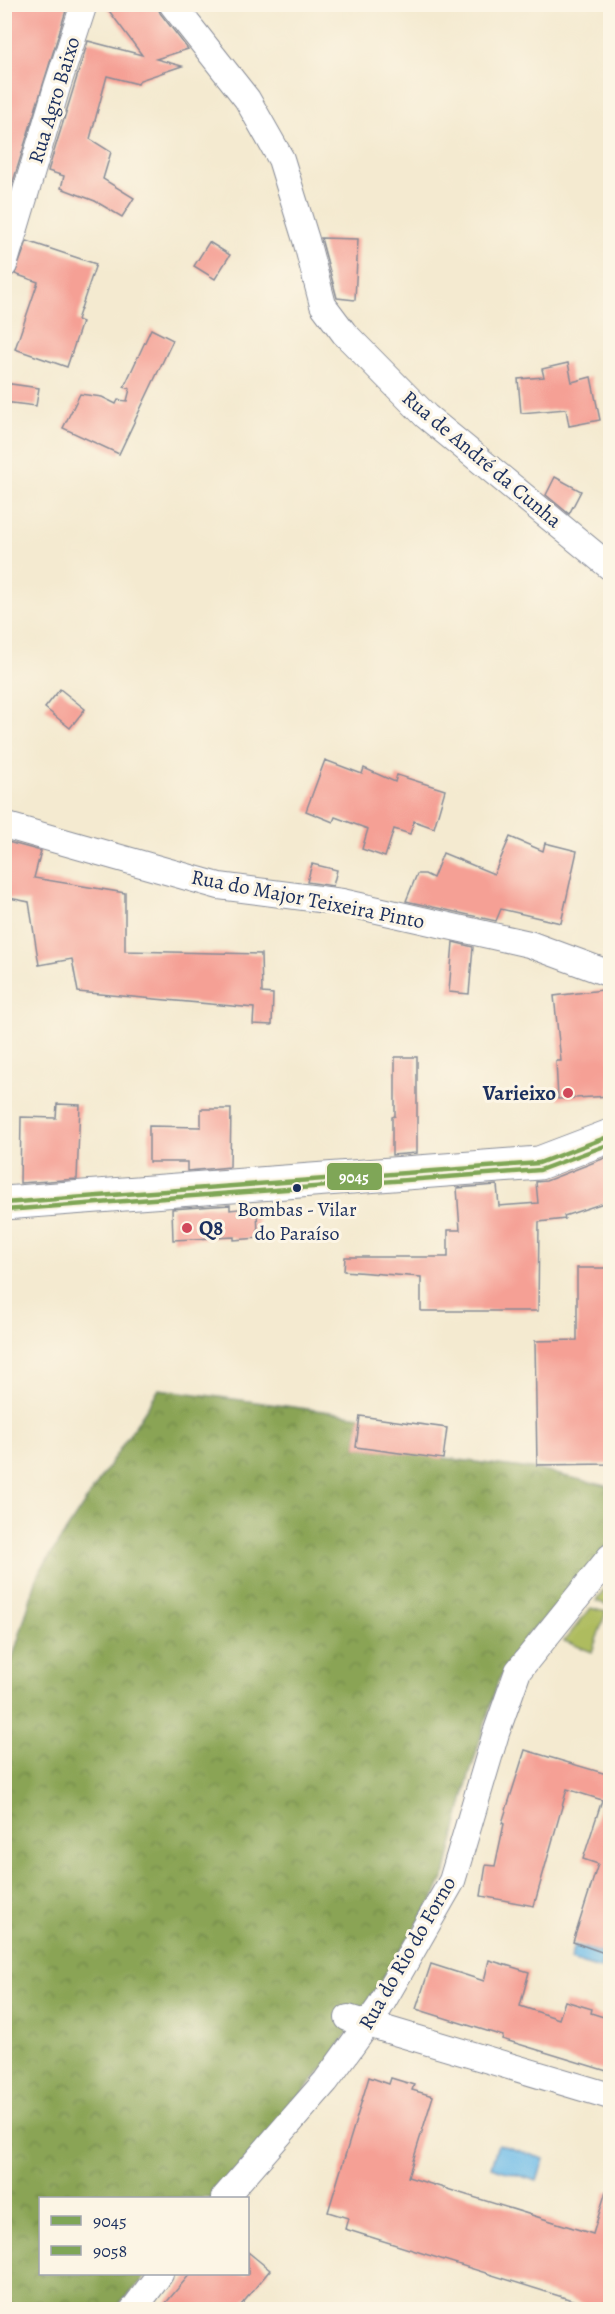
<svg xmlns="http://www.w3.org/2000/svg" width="615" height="2314" viewBox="0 0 615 2314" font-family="Alegreya,serif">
<defs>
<pattern id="forest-crowns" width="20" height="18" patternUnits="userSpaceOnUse" patternTransform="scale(1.5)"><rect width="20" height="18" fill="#8aa455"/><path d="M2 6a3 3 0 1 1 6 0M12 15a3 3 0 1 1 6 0" fill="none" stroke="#70864a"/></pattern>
</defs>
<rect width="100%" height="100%" fill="#fcf5e5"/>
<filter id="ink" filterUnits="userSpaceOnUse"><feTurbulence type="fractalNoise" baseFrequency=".0167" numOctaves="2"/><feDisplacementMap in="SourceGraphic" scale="12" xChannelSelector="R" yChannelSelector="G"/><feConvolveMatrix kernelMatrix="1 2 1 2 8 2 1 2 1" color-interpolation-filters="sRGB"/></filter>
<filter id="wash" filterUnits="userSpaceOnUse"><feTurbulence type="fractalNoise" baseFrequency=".008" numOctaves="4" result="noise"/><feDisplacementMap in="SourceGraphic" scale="24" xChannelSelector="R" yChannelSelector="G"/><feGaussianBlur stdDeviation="1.35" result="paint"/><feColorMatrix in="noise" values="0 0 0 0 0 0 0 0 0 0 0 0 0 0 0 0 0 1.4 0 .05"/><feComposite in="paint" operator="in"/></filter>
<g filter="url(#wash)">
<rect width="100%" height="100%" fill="#f4ead0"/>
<g fill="#aebc5e" stroke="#64765e" stroke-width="1.5">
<polygon points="610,1582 610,1599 608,1605 596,1601"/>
<polygon points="591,1608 606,1612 592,1652 564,1641"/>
</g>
<polygon fill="url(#forest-crowns)" stroke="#526a5a" stroke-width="1.5" points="159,1389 360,1416 356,1447 539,1470 607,1486 608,1498 610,1498 610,1545 599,1563 526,1637 498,1681 467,1783 446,1872 434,1898 330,2060 215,2198 40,2198 40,2274 148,2274 115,2309 5,2310 5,1683 38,1574"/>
<g fill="#6fbde9" stroke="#4576a4" stroke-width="1.5">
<polygon points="574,1945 604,1954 600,1969 570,1960"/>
<polygon points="498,2144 544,2159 537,2181 491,2167"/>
</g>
<g id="blocks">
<g fill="#f5a095">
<polygon points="9,4 68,4 4,211 4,21"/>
<polygon points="104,4 157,4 160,13 188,49 156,59 182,66 140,80 138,84 107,76 90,139 111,152 103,179 134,198 122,217 95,201 61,188 64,176 48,171 88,41 142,55"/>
<polygon points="321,238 358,239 355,300 337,298"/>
<polygon points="27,241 96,264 77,320 82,322 67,367 15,349 38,282 15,274"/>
<polygon points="209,242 230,255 215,279 194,266"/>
<polygon points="151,329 173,340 119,454 63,428 80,394 102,397 116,404 118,400 127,401 130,389 124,387"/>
<polygon points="568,363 572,382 591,377 600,420 569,426 566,409 521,413 518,379 544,377 542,369"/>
<polygon points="4,383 39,388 36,406 4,402"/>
<polygon points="555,477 581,491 569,514 546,495"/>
<polygon points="60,689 85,709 70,728 45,708"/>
<polygon points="325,760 362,774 364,768 395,782 397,775 445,790 434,828 414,821 410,834 394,829 385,857 362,849 368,829 335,817 333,822 306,811"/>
<polygon points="510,837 543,851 545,843 577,851 561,923 501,909 496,921 406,901 417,874 425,874 433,878 443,853 494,874"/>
<polygon points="4,841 41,851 34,878 125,893 125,951 261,954 262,993 273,994 272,1025 253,1024 254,1008 78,992 72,959 39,965 29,902 4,897"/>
<polygon points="312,864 337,870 333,886 307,882"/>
<polygon points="453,942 473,947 469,994 449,992"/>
<polygon points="610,989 610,1096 558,1099 556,1061 561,1061 554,996"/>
<polygon points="395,1057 417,1057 417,1153 392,1155 392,1117 395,1116"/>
<polygon points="57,1104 80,1105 77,1179 20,1183 21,1117 56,1118"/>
<polygon points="201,1109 231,1109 230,1167 187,1171 187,1162 149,1162 149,1126 201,1127"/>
<polygon points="610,1156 610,1201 564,1216 565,1219 539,1222 538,1311 421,1311 421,1277 344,1271 345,1257 448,1257 448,1230 460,1230 457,1188 497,1185 499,1206 538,1203 536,1182 546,1181"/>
<polygon points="230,1205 230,1210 257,1207 258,1238 234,1240 234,1237 173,1240 172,1209"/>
<polygon points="577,1268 610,1268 610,1311 606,1311 606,1372 610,1372 610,1464 537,1465 535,1341 577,1340"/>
<polygon points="360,1416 447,1428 443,1459 356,1447"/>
<polygon points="525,1750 610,1775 610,1955 573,1942 598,1864 583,1859 602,1800 567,1789 534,1906 481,1896 486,1865 495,1866 504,1824 502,1823"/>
<polygon points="489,1960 529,1972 520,2006 559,2019 565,2001 592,2009 591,2013 610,2019 610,2072 502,2039 503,2036 416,2009 431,1964 484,1981"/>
<polygon points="369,2077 389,2084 391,2078 414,2085 412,2090 433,2096 408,2177 593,2234 606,2191 610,2191 610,2310 604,2310 345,2229 348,2218 328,2212"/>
<polygon points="248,2252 270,2270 237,2310 160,2310 190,2274 248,2274"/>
</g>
</g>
</g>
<g filter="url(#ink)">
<use href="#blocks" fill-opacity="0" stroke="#888c97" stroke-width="1.5"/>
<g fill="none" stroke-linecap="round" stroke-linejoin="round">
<defs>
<g id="minor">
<polyline points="172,4 247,99 281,159 306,240 323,305 344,333 426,416 610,567"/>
<polyline points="4,265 57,87 84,4"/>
<polyline points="4,825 219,886 342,902 529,944 610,974"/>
<polyline points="348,2018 610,2096"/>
<polyline points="224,2198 326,2081 379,2008 452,1881 496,1733 518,1671 610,1557"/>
<polyline points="133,2310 160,2274"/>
</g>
<polyline id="major" points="4,1203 539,1163 610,1136"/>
</defs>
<use href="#minor" stroke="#888c97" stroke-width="28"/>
<use href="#major" stroke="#888c97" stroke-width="35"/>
<use href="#minor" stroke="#fff" stroke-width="26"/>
<use href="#major" stroke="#fff" stroke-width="33"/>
<defs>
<polyline id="bus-1" points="4,1203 539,1163 610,1136"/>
<polyline id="bus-2" points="5,1210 540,1170 610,1144"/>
</defs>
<use href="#bus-1" stroke="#fcf5e5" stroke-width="9"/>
<use href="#bus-2" stroke="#fcf5e5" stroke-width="9"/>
<use href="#bus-1" stroke="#7fa657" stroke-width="4.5"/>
<use href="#bus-2" stroke="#7fa657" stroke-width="4.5"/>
</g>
</g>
<g fill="#d1495b" stroke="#fcf5e5" stroke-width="2">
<circle cx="568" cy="1093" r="6"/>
<circle cx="187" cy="1228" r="6"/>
</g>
<circle fill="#1b2f5e" stroke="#fcf5e5" stroke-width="2" cx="297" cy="1188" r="5"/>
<g text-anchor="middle" stroke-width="6" stroke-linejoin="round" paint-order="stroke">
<g font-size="20" fill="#1b2f5e" stroke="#fcf5e5">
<text x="297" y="1216">Bombas - Vilar<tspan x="297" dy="24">do Paraíso</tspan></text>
</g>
<g font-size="21" fill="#1b2f5e" stroke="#fcf5e5">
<text transform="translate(54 100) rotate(-73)" y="7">Rua Agro Baixo</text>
<text transform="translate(482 459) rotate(40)" y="7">Rua de André da Cunha</text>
<text transform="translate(308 899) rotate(11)" y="7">Rua do Major Teixeira Pinto</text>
<text transform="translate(407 1953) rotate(-60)" y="7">Rua do Rio do Forno</text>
</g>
<g font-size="21" font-weight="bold" fill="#1b2f5e" stroke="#fcf5e5" text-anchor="end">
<text x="556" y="1100">Varieixo</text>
<text x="199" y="1235" text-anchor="start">Q8</text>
</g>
</g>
<rect stroke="#fcf5e5" stroke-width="2" x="326" y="1162" width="57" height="29" rx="6" fill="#7fa657"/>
<g font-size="16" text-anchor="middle" font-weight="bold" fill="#fff">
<text x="354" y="1183">9045</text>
</g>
<rect width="615" height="2314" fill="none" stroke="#fcf5e5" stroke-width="24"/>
<rect x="39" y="2197" width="210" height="78" fill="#fcf5e5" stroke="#a2a6af" stroke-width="1.5"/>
<rect x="51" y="2216" width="30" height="9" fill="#7fa657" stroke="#a2a6af" stroke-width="1.5"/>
<text x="93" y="2227" font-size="18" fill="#1b2f5e">9045</text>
<rect x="51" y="2246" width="30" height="9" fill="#7fa657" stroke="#a2a6af" stroke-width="1.5"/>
<text x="93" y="2257" font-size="18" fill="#1b2f5e">9058</text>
</svg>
